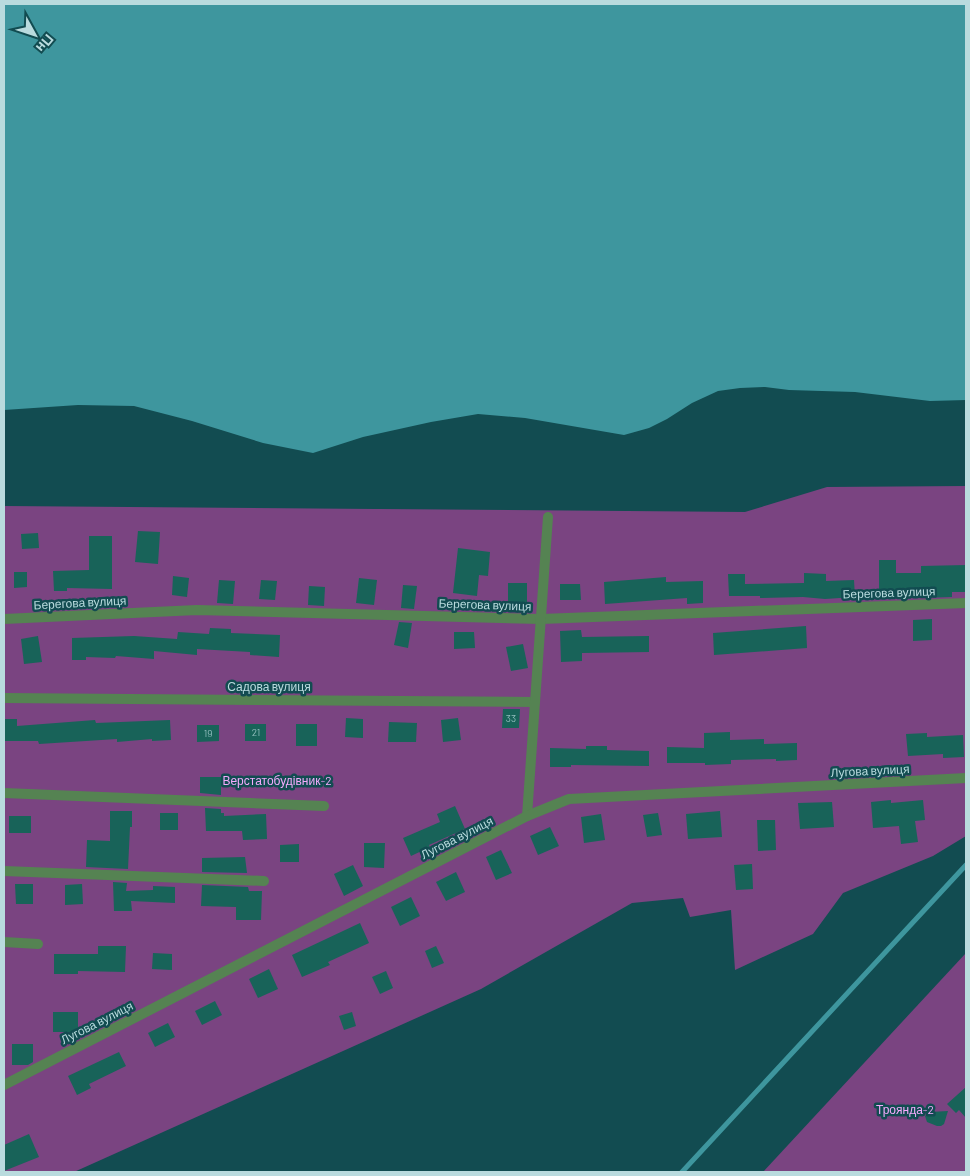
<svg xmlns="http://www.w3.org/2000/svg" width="970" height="1176" viewBox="0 0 970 1176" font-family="Barlow,sans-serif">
<rect width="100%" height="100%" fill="#124c51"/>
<g fill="#7a4481">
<polygon points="966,486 966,836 933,856 843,893 813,934 735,970 731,910 690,917 683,898 632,903 481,989 74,1172 4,1172 4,506 745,512 827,487"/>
<polygon points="966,953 966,1172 763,1172"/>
</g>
<polygon fill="#3e969e" points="4,4 966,4 966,400 930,401 855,392 789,390 765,387 740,388 718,391 692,403 667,419 649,428 624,435 525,418 478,414 431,422 363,437 313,453 263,443 192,421 134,406 78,405 4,410"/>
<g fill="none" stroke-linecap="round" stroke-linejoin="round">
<polyline stroke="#3e969e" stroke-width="5" points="682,1172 966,865"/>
</g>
<g fill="#186359">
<polygon points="138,531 160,532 158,564 135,562"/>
<polygon points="38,533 39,548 22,549 21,534"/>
<polygon points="89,536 112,536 112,589 67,588 67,591 54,591 53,571 89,570"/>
<polygon points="458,548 490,552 488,576 479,575 477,596 453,593"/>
<polygon points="879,560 896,560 896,573 921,573 921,566 966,565 966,592 952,592 952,597 922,598 922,595 879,594"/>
<polygon points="14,572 27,572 27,587 14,588"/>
<polygon points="804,573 826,574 826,581 854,580 855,597 825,599 803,597 760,598 760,596 729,596 728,574 745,574 745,584 804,583"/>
<polygon points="173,576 189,578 187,597 172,595"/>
<polygon points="666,577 666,582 703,581 703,603 687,604 687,598 605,604 604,582"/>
<polygon points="359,578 377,580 374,605 356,603"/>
<polygon points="219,580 235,581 233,604 217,603"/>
<polygon points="261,580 277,581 275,600 259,599"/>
<rect x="508" y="583" width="19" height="19"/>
<polygon points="560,584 580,584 581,600 560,600"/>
<polygon points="403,585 417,586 414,609 401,608"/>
<polygon points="309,586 325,587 324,606 308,605"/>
<polygon points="932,619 932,640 913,641 913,620"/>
<polygon points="399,622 412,623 408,648 394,645"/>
<polygon points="806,626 807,648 714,655 713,633"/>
<polygon points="210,628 231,629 231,633 280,635 279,657 250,655 250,652 197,649 197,655 154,651 154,659 116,656 115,658 86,657 86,660 72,660 72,638 134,636 177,639 178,632 209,634"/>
<polygon points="581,630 582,637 649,636 649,652 582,653 582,661 561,662 560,631"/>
<polygon points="454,632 474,632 475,648 454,649"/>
<polygon points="38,636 42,662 24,664 21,639"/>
<polygon points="523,644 528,668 511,671 506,647"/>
<polygon points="503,709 520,709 519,728 502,728"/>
<polygon points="346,718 363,719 363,738 345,737"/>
<polygon points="458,718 461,740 443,742 441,720"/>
<polygon points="4,719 17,719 17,726 95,720 96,723 170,720 171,740 152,741 152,739 117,742 117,739 39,744 38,741 4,741"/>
<polygon points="389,722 417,723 416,742 388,742"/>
<rect x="245" y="724" width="21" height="17"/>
<rect x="296" y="724" width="21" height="22"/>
<polygon points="197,725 219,725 219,741 197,742"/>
<polygon points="730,732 730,740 764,739 764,744 797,743 797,760 776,761 776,759 731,760 731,764 705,765 705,763 667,763 667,747 704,748 704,733"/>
<polygon points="927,733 927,737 963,735 964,757 943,758 943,754 908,756 906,734"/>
<polygon points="586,746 607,746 607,750 649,751 649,766 571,765 571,767 550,767 550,748 586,749"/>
<polygon points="200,777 221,777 221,795 200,793"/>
<polygon points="891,800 891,803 923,800 925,820 915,821 918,842 901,844 899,826 873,828 871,802"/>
<polygon points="832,802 834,827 800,829 798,803"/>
<polygon points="455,806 465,829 429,845 430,847 411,856 403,838 440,822 437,814"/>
<polygon points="205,808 221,809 221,813 224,813 224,816 266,814 267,839 243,840 242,831 206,831"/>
<polygon points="110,811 132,811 132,827 130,827 128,869 86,867 87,840 110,841"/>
<polygon points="720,811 722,837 688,839 686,814"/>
<rect x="160" y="813" width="18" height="17"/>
<polygon points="658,813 662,835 647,837 643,815"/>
<polygon points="601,814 605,840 584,843 581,817"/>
<rect x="9" y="816" width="22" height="17"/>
<polygon points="757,820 775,820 776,850 758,851"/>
<polygon points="550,827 559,846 538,855 530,836"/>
<polygon points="364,843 385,843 384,868 364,867"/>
<polygon points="299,844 299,862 280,862 280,845"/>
<polygon points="501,850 512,873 496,880 486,857"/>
<polygon points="245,857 247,873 202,872 202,858"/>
<polygon points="752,864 753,889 736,890 734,865"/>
<polygon points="353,865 363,886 344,896 334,874"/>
<polygon points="456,872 465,892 446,901 436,882"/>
<polygon points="113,882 127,883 126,891 153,890 153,886 175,887 175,903 131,901 132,911 114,911"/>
<polygon points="15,884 33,884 33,904 16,904"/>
<polygon points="82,884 83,904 65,905 65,885"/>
<polygon points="202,885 248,887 249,891 262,891 261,920 236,920 236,907 201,906"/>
<polygon points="411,897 420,916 400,926 391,907"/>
<polygon points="360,923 369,943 328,962 330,965 302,977 292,955"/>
<polygon points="98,946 126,946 125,972 78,971 78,974 54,974 54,954 98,954"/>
<polygon points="436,946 444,963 432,968 425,951"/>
<polygon points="153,953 172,954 172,970 152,969"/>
<polygon points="269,969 278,989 258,998 249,979"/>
<polygon points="386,971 393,988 380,994 372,977"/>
<polygon points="215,1001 222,1015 202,1025 195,1011"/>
<rect x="53" y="1012" width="25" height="20"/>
<polygon points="352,1012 356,1026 344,1030 339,1016"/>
<polygon points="168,1023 175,1037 155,1047 148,1033"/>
<polygon points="12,1044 33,1044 33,1062 28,1065 12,1065"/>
<polygon points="119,1052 126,1066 89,1084 91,1088 77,1095 68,1076"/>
<polygon points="966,1087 966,1118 959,1110 956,1113 947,1104"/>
<polygon points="948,1111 944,1124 941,1126 937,1126 927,1122 925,1116 930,1112"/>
<polygon points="29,1134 39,1157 4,1171 4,1145"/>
</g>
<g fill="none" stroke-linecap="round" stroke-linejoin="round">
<g stroke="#558352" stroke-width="10">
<polyline points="4,619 197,610 541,619 966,603"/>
<polyline points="4,698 535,702"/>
<polyline points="4,793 324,806"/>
<polyline points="527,816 548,517"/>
<polyline points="4,871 264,881"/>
<polyline points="4,942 38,944"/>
<polyline points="4,1085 527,816 569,799 966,778"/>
</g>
</g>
<g text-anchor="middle" stroke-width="5" stroke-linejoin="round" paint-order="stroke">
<g font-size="10" fill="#91bdbd">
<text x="511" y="722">33</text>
<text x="256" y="736">21</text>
<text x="208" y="737">19</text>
</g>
<g font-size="12" fill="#b9dbde" stroke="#124c51">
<text transform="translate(889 593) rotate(-2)" y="4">Берегова вулиця</text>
<text transform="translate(80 603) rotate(-3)" y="4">Берегова вулиця</text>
<text transform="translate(485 605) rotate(2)" y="4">Берегова вулиця</text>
<text x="269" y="691">Садова вулиця</text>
<text transform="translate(870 771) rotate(-3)" y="4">Лугова вулиця</text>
<text transform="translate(457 838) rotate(-27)" y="4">Лугова вулиця</text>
<text transform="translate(97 1023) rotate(-27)" y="4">Лугова вулиця</text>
</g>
<g font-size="12" fill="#f5abfd" stroke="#124c51">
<text x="277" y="785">Верстатобудівник-2</text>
<text x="905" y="1114">Троянда-2</text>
</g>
</g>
<rect width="970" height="1176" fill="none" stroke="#b9dbde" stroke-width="10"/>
<g transform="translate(35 35) rotate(130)" stroke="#124c51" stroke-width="4" paint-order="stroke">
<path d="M0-4L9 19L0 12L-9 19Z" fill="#b9dbde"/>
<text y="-8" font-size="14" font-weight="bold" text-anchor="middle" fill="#b9dbde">Пн</text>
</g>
</svg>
